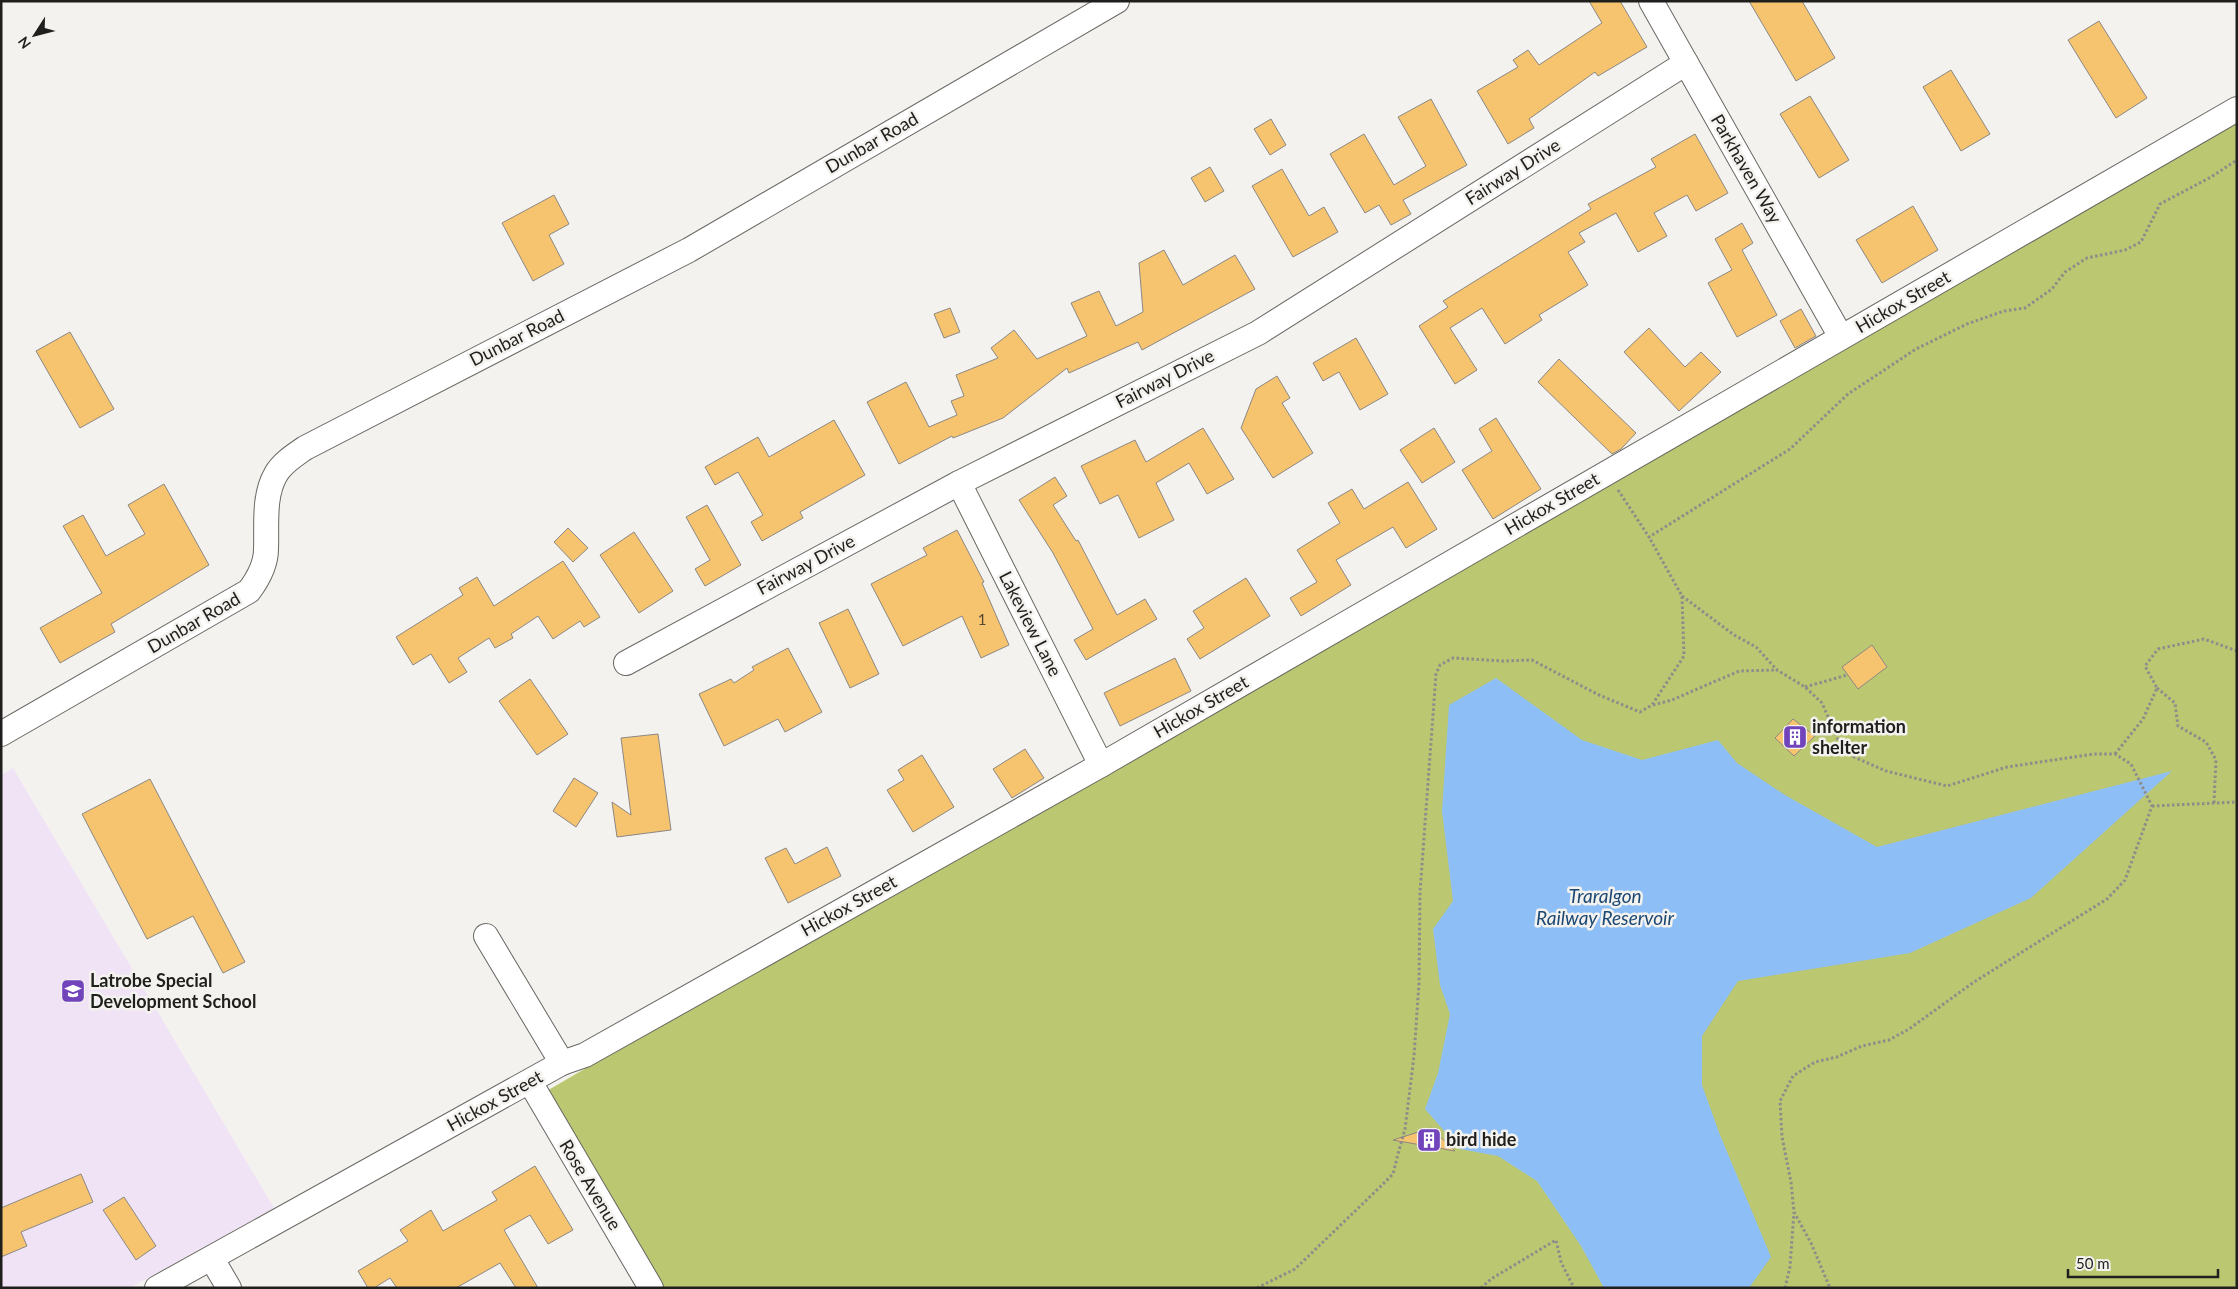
<svg xmlns="http://www.w3.org/2000/svg" width="2238" height="1289" viewBox="0 0 2238 1289" font-family="Lato,sans-serif">
<rect width="100%" height="100%" fill="#f4f2ee"/>
<polygon fill="#f1e3f6" points="13,768 274,1208 130,1288 1,1288 1,775"/>
<polygon fill="#bcc771" points="2237,122 2237,1288 659,1288 545,1092 1553,504"/>
<polygon fill="#8dbff6" points="1496,678 1582,740 1642,760 1718,740 1737,763 1785,795 1877,847 2172,771 2031,898 1910,953 1738,981 1702,1036 1702,1085 1720,1135 1771,1257 1749,1288 1604,1288 1581,1246 1537,1181 1498,1156 1460,1149 1425,1109 1438,1073 1450,1014 1440,985 1433,929 1453,901 1442,811 1449,705"/>
<g fill="#f6c36e" stroke="#8b8885">
<polygon points="1589,1 1620,1 1647,47 1598,76 1595,72 1529,119 1534,128 1508,144 1477,91 1518,67 1513,60 1528,50 1539,65 1602,23"/>
<polygon points="1749,1 1802,1 1835,58 1796,81"/>
<polygon points="2099,21 2147,98 2116,118 2068,40"/>
<polygon points="1951,70 1990,134 1961,151 1923,87"/>
<polygon points="1810,96 1849,160 1819,178 1780,114"/>
<polygon points="1431,99 1467,165 1403,200 1411,214 1391,225 1379,205 1365,213 1330,154 1364,134 1394,185 1426,166 1398,117"/>
<polygon points="1271,119 1286,145 1270,155 1254,129"/>
<polygon points="1695,134 1728,193 1696,211 1687,195 1654,213 1667,236 1638,252 1616,213 1579,233 1585,242 1568,252 1588,285 1539,315 1542,320 1505,344 1482,308 1450,328 1477,370 1455,384 1419,326 1448,307 1443,301 1591,209 1588,204 1656,167 1651,159"/>
<polygon points="1210,167 1224,191 1205,202 1191,178"/>
<polygon points="1282,169 1309,216 1324,207 1338,232 1293,257 1252,186"/>
<polygon points="554,195 569,224 549,235 564,264 533,281 502,223"/>
<polygon points="1913,206 1938,250 1882,283 1856,240"/>
<polygon points="1742,223 1753,243 1742,250 1777,315 1737,337 1708,283 1732,270 1715,239"/>
<polygon points="1164,250 1183,285 1235,255 1255,289 1142,350 1138,342 1069,373 1067,368 1003,418 953,438 952,436 899,464 867,402 906,382 929,427 957,415 951,401 964,396 956,375 998,358 991,348 1014,330 1037,359 1087,336 1071,303 1099,291 1116,326 1143,312 1139,263"/>
<polygon points="950,308 960,332 944,338 934,314"/>
<polygon points="1801,309 1816,336 1795,348 1780,321"/>
<polygon points="1649,328 1685,367 1701,352 1721,372 1679,411 1624,352"/>
<polygon points="70,332 114,409 80,428 36,351"/>
<polygon points="1356,338 1388,394 1360,410 1339,372 1323,381 1313,363"/>
<polygon points="1559,359 1636,433 1621,449 1612,454 1538,382"/>
<polygon points="1277,376 1290,398 1282,403 1313,453 1273,478 1241,428 1256,389"/>
<polygon points="1496,418 1541,489 1493,519 1462,470 1492,451 1479,429"/>
<polygon points="834,420 865,475 800,512 803,518 762,541 751,522 763,515 738,472 715,485 705,467 758,437 769,457"/>
<polygon points="1203,428 1234,479 1207,494 1189,463 1156,483 1174,520 1139,538 1118,495 1100,504 1081,466 1135,440 1146,462"/>
<polygon points="1434,428 1455,462 1422,483 1400,450"/>
<polygon points="1055,477 1067,496 1053,505 1076,541 1078,540 1117,615 1145,599 1157,619 1086,660 1074,640 1093,629 1053,553 1019,500"/>
<polygon points="1408,482 1437,529 1406,548 1393,527 1336,560 1351,585 1301,616 1290,598 1317,582 1297,550 1340,523 1328,503 1352,489 1364,509"/>
<polygon points="164,484 209,565 111,624 115,632 60,663 40,628 102,593 63,526 83,515 106,556 145,534 128,505"/>
<polygon points="707,505 741,565 705,586 695,569 710,560 686,517"/>
<polygon points="568,528 588,548 573,562 554,542"/>
<polygon points="957,530 984,582 982,583 1009,645 981,658 962,616 903,646 871,584 927,555 923,548"/>
<polygon points="634,532 673,591 639,613 600,555"/>
<polygon points="563,561 600,617 584,627 580,621 553,639 538,616 511,634 513,638 495,648 489,638 458,658 467,672 449,683 431,654 413,665 396,637 463,595 459,588 477,577 494,606"/>
<polygon points="1246,578 1270,616 1200,659 1187,639 1204,628 1193,611"/>
<polygon points="848,609 879,674 850,688 819,623"/>
<polygon points="1872,645 1887,667 1858,689 1842,667"/>
<polygon points="788,648 822,712 785,732 778,719 724,746 699,694 731,679 734,683 754,670 752,667"/>
<polygon points="1175,658 1191,691 1120,726 1104,693"/>
<polygon points="530,679 568,734 537,755 499,701"/>
<polygon points="1793,719 1815,736 1794,756 1775,738"/>
<polygon points="658,734 671,830 617,837 612,802 631,815 621,738"/>
<polygon points="1025,749 1044,778 1012,798 993,769"/>
<polygon points="922,755 954,807 913,832 887,790 904,780 898,770"/>
<polygon points="574,778 598,793 576,827 553,811"/>
<polygon points="150,779 245,962 223,973 193,916 147,939 82,814"/>
<polygon points="827,847 841,876 788,903 765,858 786,848 795,864"/>
<polygon points="1431,1128 1455,1151 1393,1140"/>
<polygon points="535,1166 573,1230 548,1244 530,1215 504,1230 538,1288 516,1288 500,1263 456,1288 397,1288 390,1278 374,1288 368,1288 358,1271 408,1241 400,1230 431,1210 443,1231 497,1200 492,1192"/>
<polygon points="81,1174 93,1202 21,1232 27,1246 1,1257 1,1208"/>
<polygon points="124,1197 156,1246 136,1260 103,1210"/>
</g>
<g fill="none" stroke-linecap="round" stroke-linejoin="round">
<defs>
<g id="street">
<polyline points="1651,1 1841,337"/>
<polyline points="959,483 1101,765"/>
<polyline points="626,663 959,483 1258,333 1686,63"/>
<path d="M1 734 249 591C258 579 266 565 266 549 267 525 263 496 276 474 282 463 295 455 305 448L689 250 1117 1"/>
<polyline points="486,936 562,1063"/>
<polyline points="530,1082 651,1288"/>
<polyline points="212,1259 229,1288"/>
<polyline points="157,1288 562,1063 585,1055 1101,765 2237,109"/>
</g>
</defs>
<use href="#street" stroke="#686763" stroke-width="26"/>
<g stroke="#8e8d8a" stroke-width="3" stroke-dasharray="2.5 2.5" stroke-linecap="butt">
<polyline points="1618,490 1649,537 1790,449 1848,394 1916,349 1967,324 2004,311 2025,308 2052,289 2065,272 2087,258 2125,250 2141,242 2160,204 2211,177 2237,160"/>
<polyline points="1682,596 1734,635 1756,647 1777,670 1805,687 1822,703 1839,742 1854,757 1886,771 1947,786 2007,767 2094,754 2115,754 2131,764 2152,806 2125,880 2107,899 1974,982 1909,1029 1889,1040 1862,1046 1837,1057 1815,1062 1793,1076 1780,1101 1782,1137 1791,1182 1794,1212 1811,1243 1830,1288"/>
<polyline points="1805,687 1847,675"/>
<polyline points="2157,688 2175,703 2178,726 2206,742 2216,760 2214,803"/>
<polyline points="1653,705 1672,700 1739,671 1777,670"/>
<polyline points="2115,754 2143,719 2157,688 2145,666 2158,649 2204,639 2237,651"/>
<polyline points="2152,806 2237,802"/>
<polyline points="1257,1288 1295,1269 1379,1188 1393,1174 1398,1154 1405,1129 1414,1056 1419,983 1420,892 1436,674 1440,665 1453,658 1503,661 1532,660 1599,695 1640,712 1652,705 1684,656 1682,596 1649,537"/>
<polyline points="1481,1288 1491,1279 1556,1240 1561,1262 1574,1288"/>
<polyline points="1785,1288 1790,1267 1794,1212"/>
</g>
<use href="#street" stroke="#fff" stroke-width="24"/>
</g>
<defs>
<symbol id="building-square" viewBox="-11 -11 22 22"><rect x="-9" y="-9" width="18" height="18" rx="4" fill="#7244bc" stroke="#f4f2ee"/><path d="M-4-6H4V6H1V3H-1V6H-4ZM-2.5-4.3h1.7v1.8h-1.7ZM.8-4.3h1.7v1.8H.8ZM-2.5-1h1.7V.8h-1.7ZM.8-1h1.7V.8H.8Z" fill="#fff"/></symbol>
<symbol id="school-square" viewBox="-11 -11 22 22"><rect x="-9" y="-9" width="18" height="18" rx="4" fill="#7244bc" stroke="#f4f2ee"/><path d="M0-5L7-2L0 1L-7-2ZM-4 1L0 2.5L4 1V4Q0 6-4 4Z" fill="#fff"/></symbol>
</defs>
<g fill-rule="evenodd">
<use href="#building-square" x="1781" y="723" width="28" height="28"/>
<use href="#school-square" x="59" y="977" width="28" height="28"/>
<use href="#building-square" x="1415" y="1126" width="28" height="28"/>
</g>
<g text-anchor="middle" stroke-width="5" stroke-linejoin="round" paint-order="stroke">
<g font-size="15" fill="#554831">
<text x="982" y="625">1</text>
</g>
<g font-size="18" fill="#1f1f1d" stroke="#f4f2ee">
<text transform="translate(872 143) rotate(-30)" y="6">Dunbar Road</text>
<text transform="translate(1746 169) rotate(60)" y="6">Parkhaven Way</text>
<text transform="translate(1513 172) rotate(-32)" y="6">Fairway Drive</text>
<text transform="translate(1903 302) rotate(-30)" y="6">Hickox Street</text>
<text transform="translate(517 338) rotate(-27)" y="6">Dunbar Road</text>
<text transform="translate(1165 379) rotate(-27)" y="6">Fairway Drive</text>
<text transform="translate(1552 504) rotate(-30)" y="6">Hickox Street</text>
<text transform="translate(806 565) rotate(-28)" y="6">Fairway Drive</text>
<text transform="translate(194 623) rotate(-30)" y="6">Dunbar Road</text>
<text transform="translate(1030 624) rotate(63)" y="6">Lakeview Lane</text>
<text transform="translate(1201 707) rotate(-30)" y="6">Hickox Street</text>
<text transform="translate(849 906) rotate(-29)" y="6">Hickox Street</text>
<text transform="translate(495 1101) rotate(-29)" y="6">Hickox Street</text>
<text transform="translate(590 1185) rotate(59)" y="6">Rose Avenue</text>
</g>
<g font-size="18" font-weight="bold" fill="#1f1f1d" stroke="#f4f2ee" text-anchor="start">
<text x="1812" y="733">information<tspan x="1812" dy="21">shelter</tspan></text>
<text x="90" y="987">Latrobe Special<tspan x="90" dy="21">Development School</tspan></text>
<text x="1446" y="1146">bird hide</text>
</g>
<g font-size="19" font-style="italic" fill="#1c4874" stroke="#f4f2ee">
<text x="1605" y="903">Traralgon<tspan x="1605" dy="22">Railway Reservoir</tspan></text>
</g>
</g>
<rect width="2238" height="1289" fill="none" stroke="#1f1f1d" stroke-width="5"/>
<g transform="translate(35 35) rotate(234)" stroke="#f4f2ee" stroke-width="4" paint-order="stroke">
<path d="M0-4L9 19L0 12L-9 19Z" fill="#1f1f1d"/>
<text y="-8" font-size="14" font-weight="bold" text-anchor="middle" fill="#1f1f1d">N</text>
</g>
<path d="M2068 1269v8h150v-8" fill="none" stroke="#1f1f1d" stroke-width="2.5"/>
<text x="2076" y="1269" font-size="15" fill="#1f1f1d" stroke="#f4f2ee" stroke-width="4" paint-order="stroke">50 m</text>
</svg>
